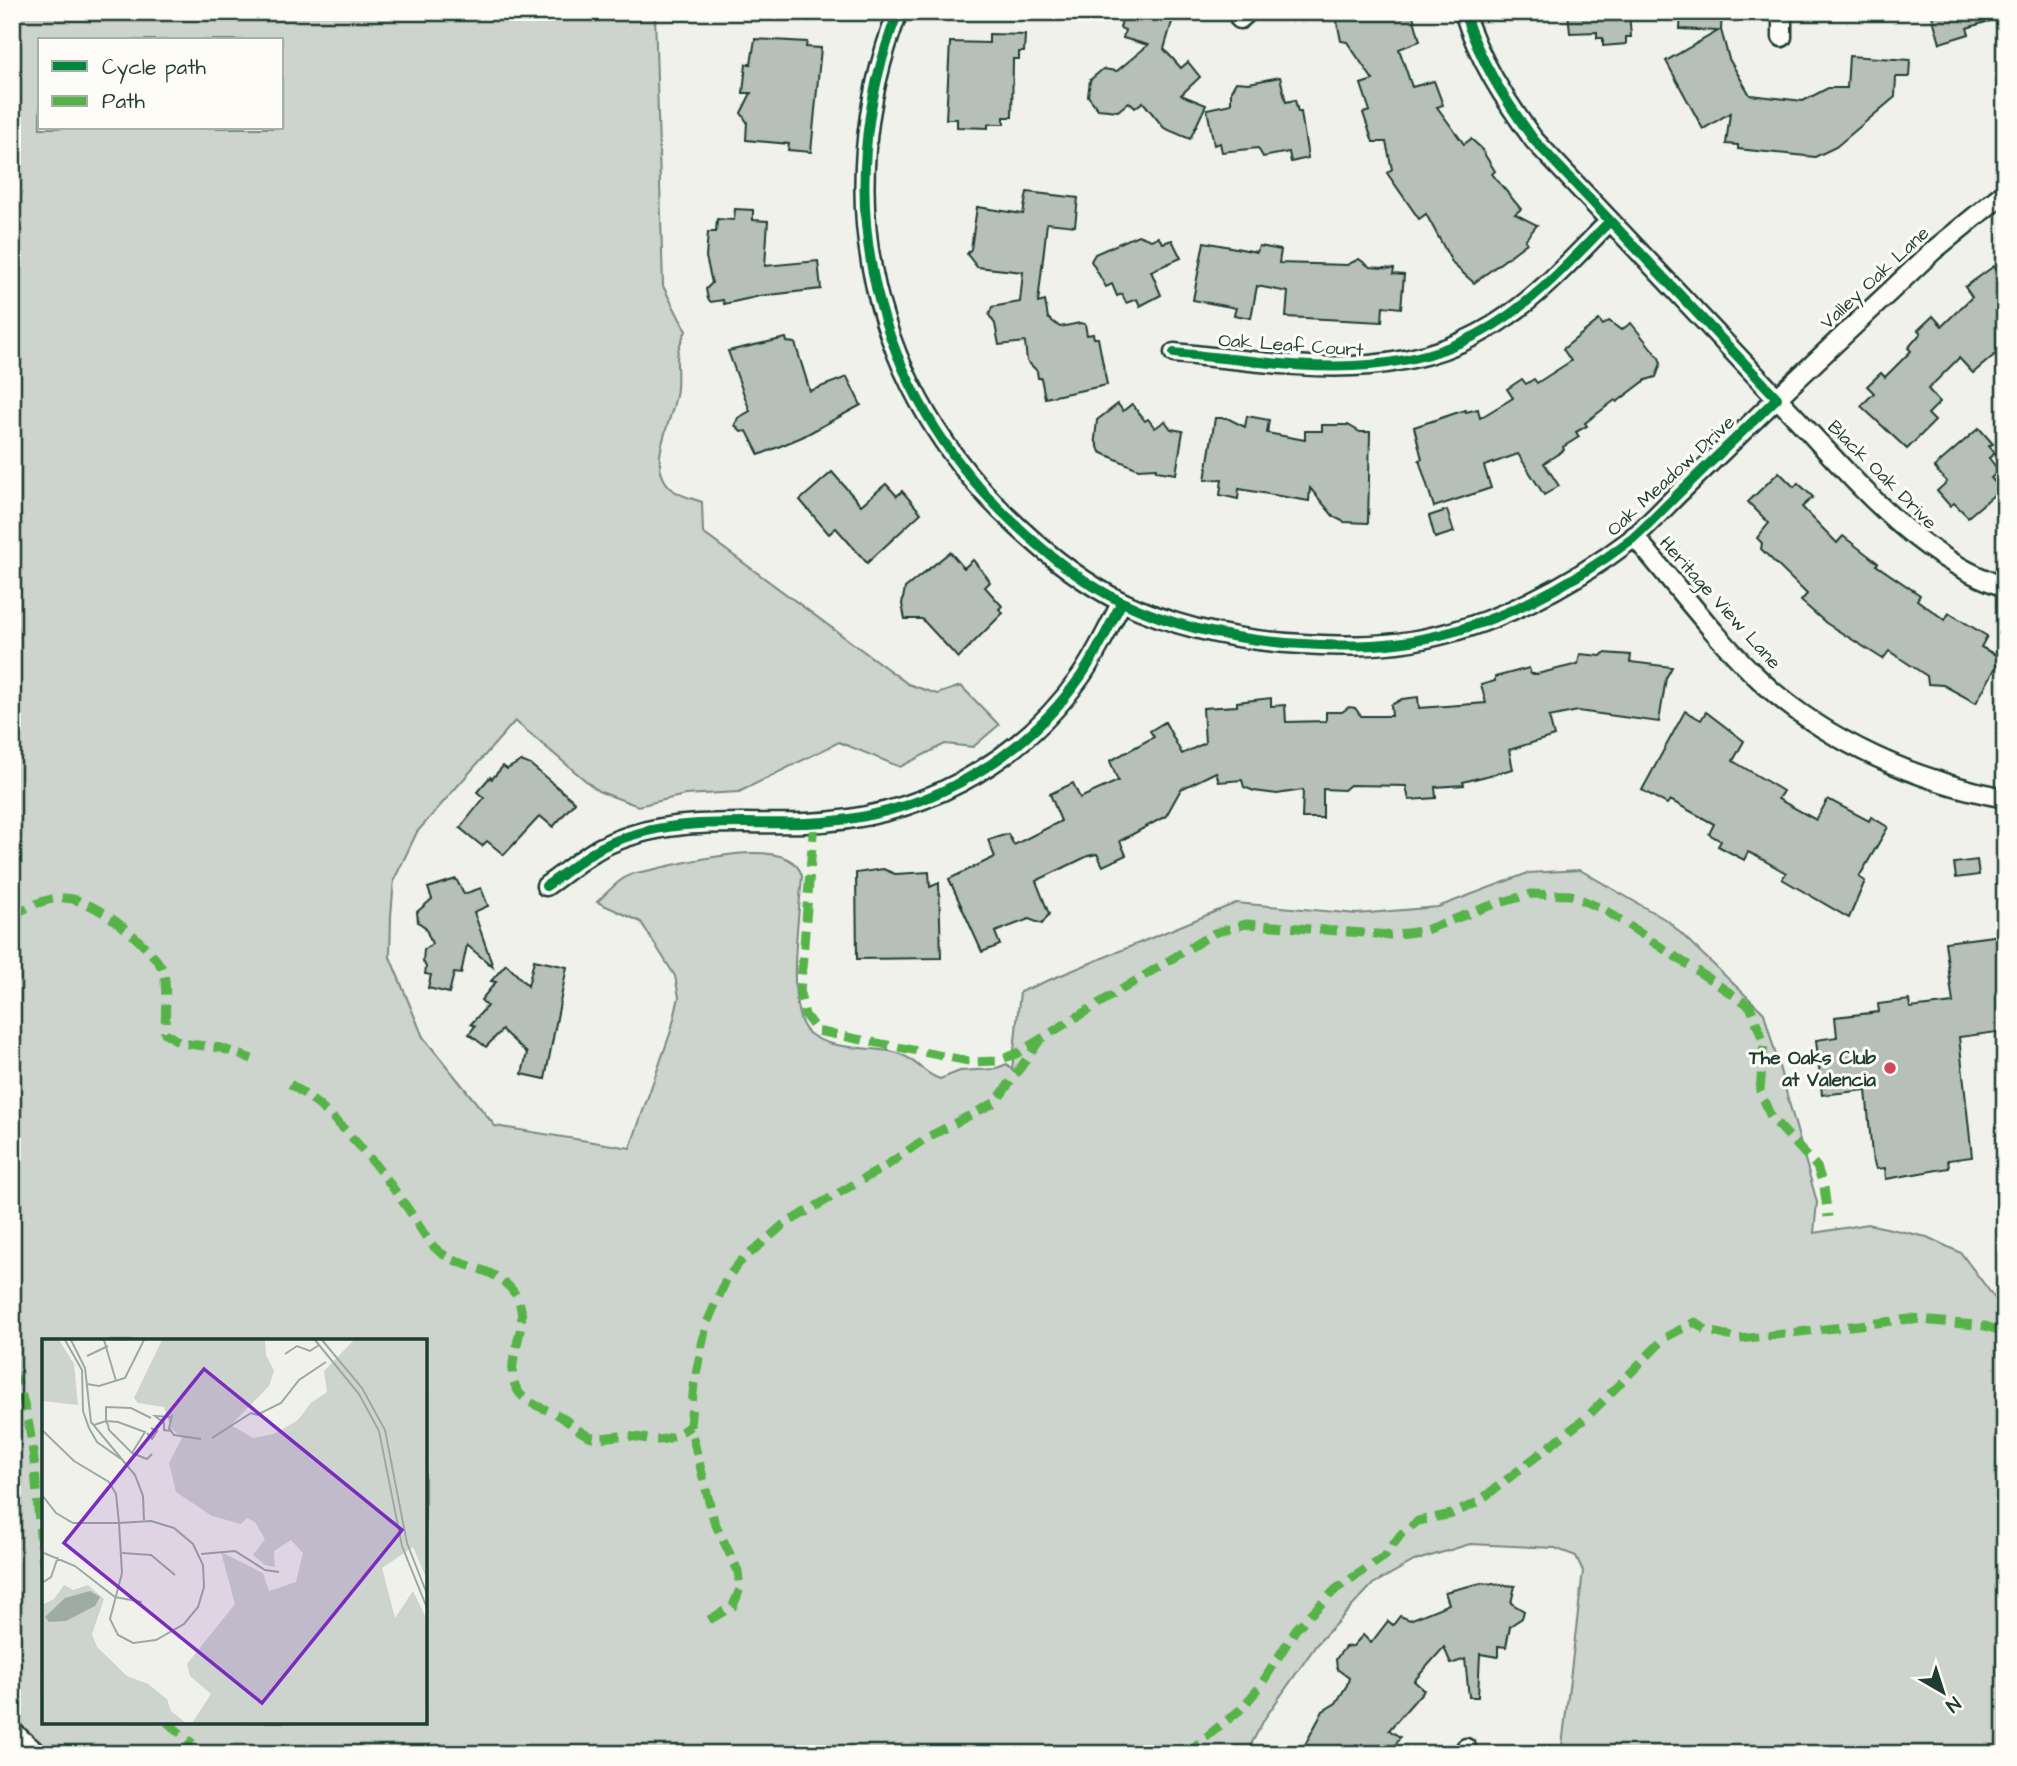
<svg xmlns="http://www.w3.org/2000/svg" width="2017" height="1766" viewBox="0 0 2017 1766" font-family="'Architects Daughter',sans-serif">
<rect width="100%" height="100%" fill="#f0f1eb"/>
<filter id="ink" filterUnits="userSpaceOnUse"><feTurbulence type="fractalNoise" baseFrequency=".0143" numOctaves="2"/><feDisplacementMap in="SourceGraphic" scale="14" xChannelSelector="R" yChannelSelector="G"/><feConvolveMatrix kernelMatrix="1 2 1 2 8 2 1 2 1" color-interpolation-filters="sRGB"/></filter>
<g filter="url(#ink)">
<path fill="#cdd3cd" stroke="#768880" stroke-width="2" fill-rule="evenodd" d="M12 12H655L663 286 686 331C672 358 679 361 677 388 675 420 642 464 673 490 680 496 694 499 702 502L703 533 908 684 937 694 961 686 999 725 973 747 945 744 900 767 839 742 739 792 685 795 638 806 598 791 515 721 417 832 394 880 391 916 390 957 423 1037 495 1126 630 1148 671 1031 679 997 675 976 641 922 597 902C608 892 621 876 636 873 668 868 790 829 802 876 800 909 783 1014 810 1034 832 1051 868 1046 894 1052 913 1056 923 1074 940 1079L960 1071 994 1069 1007 1064 1012 1070 1020 992 1236 903 1357 914 1438 907 1528 873 1580 870 1668 921 1764 1013 1817 1202 1814 1233 1868 1224 1927 1237 1961 1253 2005 1312V1754H1561L1583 1571 1576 1556 1555 1548 1470 1544 1414 1561 1373 1584 1317 1644 1265 1718 1246 1754H12ZM40 40H282V128H40ZM44 1341H425V1722H44Z"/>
<g fill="#b6bfb8" stroke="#1f3d34" stroke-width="2">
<polygon points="1124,12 1175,12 1164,49 1181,68 1188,62 1200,77 1181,95 1206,105 1190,139 1164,128 1143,102 1135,108 1129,102 1118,111 1098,109 1088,96 1090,80 1103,69 1117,71 1148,45 1123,38 1125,30 1120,28"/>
<polygon points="1340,12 1412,12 1420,41 1399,49 1412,87 1434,81 1443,105 1437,107 1464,144 1471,139 1480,147 1495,171 1492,174 1521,209 1515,214 1537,225 1525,240 1527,243 1474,283 1453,264 1426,214 1419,219 1387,173 1392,169 1386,142 1373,142 1363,113 1370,111 1361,84 1373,80 1347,42 1341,41 1337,21"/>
<polygon points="1568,12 1629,12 1631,37 1626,37 1626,44 1603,46 1603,38 1597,38 1597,32 1570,33"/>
<polygon points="1681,12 1722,12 1721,30 1729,59 1750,95 1803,101 1828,88 1847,88 1849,56 1910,60 1909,77 1896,77 1895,97 1836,147 1815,157 1738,149 1738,145 1726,144 1730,113 1703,129 1666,61 1718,31 1680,29"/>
<polygon points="1931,12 2003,12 2004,16 1967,28 1969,34 1940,43"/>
<polygon points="989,34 1025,35 1024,52 1019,52 1019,59 1013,59 1012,117 1004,117 1004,124 988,124 988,128 957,127 957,119 946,119 950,42 989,43"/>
<polygon points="755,39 807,42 806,47 821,48 811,152 788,150 789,144 746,140 747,122 741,113 751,93 743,93 746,64 751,64"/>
<polygon points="1280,77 1286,102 1295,100 1298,112 1301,112 1308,158 1291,162 1289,152 1263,157 1258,148 1222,152 1220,143 1214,145 1207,109 1231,104 1231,91 1236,82 1249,83"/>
<polygon points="1027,192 1078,198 1075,226 1047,223 1038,303 1045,301 1048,318 1060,327 1080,323 1085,324 1087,335 1093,334 1094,338 1098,338 1107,385 1045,398 1041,378 1038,378 1037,371 1027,361 1025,342 999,345 995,324 989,315 992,307 1020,302 1023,272 977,267 967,254 971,249 977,207 1023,214"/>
<polygon points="735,209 753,210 753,220 768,221 765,266 818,261 821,289 760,296 724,304 723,300 711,302 708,299 706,289 712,283 706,257 708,232 716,232 717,219 734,220"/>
<polygon points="1138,235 1151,240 1158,237 1163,243 1172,240 1181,258 1151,271 1161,295 1140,306 1137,299 1126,303 1122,294 1117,296 1112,284 1106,287 1091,261 1095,254"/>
<polygon points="1204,242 1257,252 1259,246 1281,250 1279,263 1347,265 1359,259 1370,267 1394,269 1393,274 1404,275 1401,308 1383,306 1382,322 1286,317 1288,292 1257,286 1251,318 1234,315 1236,308 1193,300"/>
<polygon points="1994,266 1998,271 2005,266 2005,346 1973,373 1959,358 1928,389 1940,402 1928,414 1935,421 1907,449 1861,406 1874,393 1867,386 1881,373 1885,377 1911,351 1908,348 1921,333 1918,330 1933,316 1942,326 1972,297 1965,287"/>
<polygon points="1599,320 1603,325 1609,321 1621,330 1631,323 1659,358 1661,363 1656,377 1646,380 1617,402 1615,400 1585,423 1587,426 1576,432 1579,437 1563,447 1564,450 1544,463 1559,486 1544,495 1518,454 1484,466 1491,488 1434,507 1419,460 1422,459 1414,427 1465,410 1466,412 1478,409 1480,418 1513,398 1507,389 1522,379 1526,384 1534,379 1537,383 1571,361 1563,349"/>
<polygon points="786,338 787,342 795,343 810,391 847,377 861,405 802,437 759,455 747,431 741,432 735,425 738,418 750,411 728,351"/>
<polygon points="1118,404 1123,411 1132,404 1145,421 1148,419 1155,428 1165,421 1171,429 1183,431 1176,474 1156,471 1156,468 1138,469 1100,452 1095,439 1097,420"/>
<polygon points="1247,416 1269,420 1267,433 1305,440 1305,431 1322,431 1322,425 1348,425 1360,432 1370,432 1368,523 1344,522 1334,517 1310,488 1309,501 1239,489 1238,499 1220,495 1222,479 1205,480 1215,418 1227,418 1245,427"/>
<polygon points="1979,428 1993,444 1989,446 1995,453 1989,458 1999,471 1991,478 2001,489 1968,517 1954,503 1950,506 1937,491 1947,482 1934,467"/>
<polygon points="832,472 861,505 886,484 897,496 902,491 921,513 867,563 836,528 829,534 800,500"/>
<polygon points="1779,472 1794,487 1798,483 1813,497 1802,507 1837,543 1843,536 1878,563 1876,565 1920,595 1917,600 1945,620 1949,613 1987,636 1981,647 2001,658 1976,703 1943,685 1928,684 1927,676 1889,651 1883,659 1826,623 1801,601 1807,594 1761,549 1762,543 1757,538 1769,523 1748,502"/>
<polygon points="1447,510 1454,532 1435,538 1429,516"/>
<polygon points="950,552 964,568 973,560 987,577 990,582 985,587 1002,606 999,609 1003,613 958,658 922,619 905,619 902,604 905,588"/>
<polygon points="1604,653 1631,655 1630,662 1672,667 1666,678 1659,722 1578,711 1549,717 1554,736 1509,750 1513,769 1463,782 1464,785 1435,787 1436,798 1409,800 1406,786 1350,785 1344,790 1323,789 1323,818 1302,818 1303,790 1277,794 1254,791 1244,787 1242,780 1219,782 1216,772 1181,789 1166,816 1120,841 1126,855 1103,866 1097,854 1088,856 1036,881 1049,914 1042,924 1029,919 995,932 1000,945 982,952 949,879 995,857 988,840 1008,834 1014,845 1061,821 1050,794 1073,783 1080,798 1118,781 1110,761 1154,737 1150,731 1165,722 1182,754 1205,743 1203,708 1237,706 1237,702 1271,698 1271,706 1285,705 1286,722 1326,721 1326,712 1342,712 1349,707 1355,708 1361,716 1392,716 1391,705 1402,699 1418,697 1419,708 1486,703 1481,685 1495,681 1495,677 1529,668 1531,674 1537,674 1578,664 1580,654 1601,656"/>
<polygon points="1685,711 1701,720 1706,712 1744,741 1733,761 1783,791 1778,799 1816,820 1828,799 1869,821 1871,817 1888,827 1859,877 1865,881 1849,918 1782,879 1786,873 1758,857 1748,852 1744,860 1718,846 1721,841 1709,834 1714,824 1670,800 1667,804 1642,790"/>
<polygon points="521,761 531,765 575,802 553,827 540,816 504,855 487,841 482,846 460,828 484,798 477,792 490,777 492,779 503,766 507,769"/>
<polygon points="1977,860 1979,875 1956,878 1954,863"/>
<polygon points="883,869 895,874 929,872 930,887 939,883 941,958 857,959 856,873"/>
<polygon points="456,879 464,894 481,888 488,906 474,912 493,967 467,945 461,974 454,973 449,993 428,988 431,975 425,974 426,967 423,961 424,950 432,944 425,927 418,922 417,912 432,899 428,888"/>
<polygon points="2002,935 2005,1031 1959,1037 1972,1157 1948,1160 1949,1168 1886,1179 1885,1168 1876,1169 1872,1155 1866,1090 1822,1095 1816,1040 1837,1037 1835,1017 1879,1012 1878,1004 1909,1000 1910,1008 1953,1003 1945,942"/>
<polygon points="534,960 567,967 545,1079 522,1074 527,1053 502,1030 486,1047 469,1034 475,1026 471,1024 487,1006 481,1000 496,982 491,981 506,964 528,986"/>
<polygon points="1481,1583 1515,1586 1511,1603 1524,1611 1522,1618 1510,1626 1506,1647 1498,1646 1498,1657 1480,1654 1478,1697 1469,1697 1465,1659 1451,1664 1444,1647 1414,1681 1424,1690 1389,1730 1400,1737 1390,1754 1300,1754 1323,1711 1336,1703 1347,1685 1349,1678 1337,1669 1336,1659 1345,1647 1353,1646 1363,1635 1371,1643 1388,1621 1393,1625 1400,1616 1410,1620 1449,1604 1445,1592"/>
</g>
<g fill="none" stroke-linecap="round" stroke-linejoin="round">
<defs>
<g id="street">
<path d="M898 12C826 197 872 392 1017 526 1048 555 1083 583 1122 602 1177 628 1242 641 1303 644 1339 646 1375 647 1411 641 1490 628 1569 587 1632 539 1648 525 1663 509 1678 494 1711 462 1744 430 1777 398L1534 140C1505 100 1479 60 1464 12"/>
<polyline points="1240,19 1248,12"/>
<polyline points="1782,37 1782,12"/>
<path d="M2005 192 1934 250 1777 398C1845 467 1910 556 2005 587"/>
<path d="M1174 353C1293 364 1404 390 1509 315 1546 289 1578 253 1610 221"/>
<path d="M1634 536C1676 585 1715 638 1761 681 1826 742 1919 782 2005 798"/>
<path d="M546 886C564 874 583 857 602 847 667 815 737 825 806 823 916 819 1017 767 1081 676 1097 653 1109 626 1122 602"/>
<polyline points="1464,1754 1466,1748"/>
</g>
<polyline id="primary" points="12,1739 29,1754"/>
</defs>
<use href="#street" stroke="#1f3d34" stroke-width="23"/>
<use href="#primary" stroke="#1f3d34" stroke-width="35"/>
<use href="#street" stroke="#fdfcf7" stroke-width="18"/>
<use href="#primary" stroke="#fdfcf7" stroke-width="30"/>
<g stroke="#55b346" stroke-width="9" stroke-dasharray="18 9" stroke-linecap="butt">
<polyline points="814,822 800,993 805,1015 817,1031 973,1062 996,1061 1016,1054 1214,933 1246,924 1390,935 1423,931 1489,906 1531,894 1571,895 1605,910 1750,1006 1764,1043 1760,1091 1771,1117 1817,1167 1824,1187 1828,1217"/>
<path d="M12 917C24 907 47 898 62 898 93 896 148 944 162 968 168 979 165 1019 165 1033L181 1043 221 1048 252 1059"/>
<path d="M290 1084C336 1114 372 1158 403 1202 414 1216 422 1233 433 1246 451 1266 484 1265 504 1282 546 1316 497 1357 518 1391 526 1404 545 1408 558 1415 569 1421 578 1432 589 1436 600 1440 609 1436 620 1436 655 1436 656 1450 690 1426"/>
<path d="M12 1148C21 1176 17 1206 12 1234"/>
<path d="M12 1369C40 1433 34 1502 44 1570"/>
<polyline points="709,1620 733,1606 740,1589 738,1571 714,1521 690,1426 694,1384 706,1325 727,1278 740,1262 783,1225 886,1166 926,1138 996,1102 1040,1040"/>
<polyline points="167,1722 193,1744"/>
<polyline points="1185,1754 1240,1710 1259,1688 1296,1629 1336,1589 1385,1556 1401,1534 1418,1521 1452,1514 1478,1502 1587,1417 1666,1337 1695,1322 1706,1330 1740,1339 1910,1319 1985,1326 2005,1332"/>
</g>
<defs>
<g id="cycleway">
<path d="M898 12C826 197 872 392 1017 526 1048 555 1083 583 1122 602 1177 628 1242 641 1303 644 1339 646 1375 647 1411 641 1490 628 1569 587 1632 539 1648 525 1663 509 1678 494 1711 462 1744 430 1777 398L1534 140C1505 100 1479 60 1464 12"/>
<path d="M1174 353C1293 364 1404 390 1509 315 1546 289 1578 253 1610 221"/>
<path d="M546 886C564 874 583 857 602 847 667 815 737 825 806 823 916 819 1017 767 1081 676 1097 653 1109 626 1122 602"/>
</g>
</defs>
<use href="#cycleway" stroke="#fdfcf7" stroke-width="15"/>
<use href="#cycleway" stroke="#00873e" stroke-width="10"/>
</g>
</g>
<circle fill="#d1495b" stroke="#fdfcf7" stroke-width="2.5" cx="1890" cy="1068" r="7"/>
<g text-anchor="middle" stroke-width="6" stroke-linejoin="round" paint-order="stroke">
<g font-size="19" fill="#1f3d34" stroke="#fdfcf7">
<text transform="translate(1874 277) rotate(-43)" y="7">Valley Oak Lane</text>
<text transform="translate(1291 344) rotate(4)" y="7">Oak Leaf Court</text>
<text transform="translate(1883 474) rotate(45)" y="7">Black Oak Drive</text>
<text transform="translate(1670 475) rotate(-43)" y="7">Oak Meadow Drive</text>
<text transform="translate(1721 602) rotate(48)" y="7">Heritage View Lane</text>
</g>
<g font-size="19" font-weight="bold" fill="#1f3d34" stroke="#fdfcf7" text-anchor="end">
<text x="1876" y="1064">The Oaks Club<tspan x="1876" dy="22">at Valencia</tspan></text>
</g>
</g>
<g transform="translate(42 1339)">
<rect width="385" height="385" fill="#f0f1eb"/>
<path d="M0 1H17L32 25 36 66 0 62ZM120 1H223L224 16 232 32 227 47 189 86 211 99 232 95 256 81 269 64 285 53 282 32 312 1H383L385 241 371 208 340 229 353 279 371 252 385 281V384H150L169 355 148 337 145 325 193 265 179 213 221 234 227 252 254 243 261 214 249 201 232 212 233 228 223 226 211 216 223 200 213 183 205 179 199 185 170 177 134 153 127 124 140 99 129 89 122 68 96 64 92 59ZM22 246 31 251 46 246 62 260 50 295 55 308 85 337 106 345 125 360 129 372 144 384H0V266L12 260Z" fill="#cdd3cd"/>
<path d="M48 252 58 258 53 267 24 282 7 283 3 278 23 259Z" fill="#9faca4"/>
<path fill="none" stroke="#9ca9a2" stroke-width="2" d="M23 1 40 31 41 72 47 89 55 103 79 120M29 1 43 29 49 83 93 136 101 157 102 181M62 1 74 42M273 1 317 55 337 92 360 207 385 269M280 1 320 49 343 91 365 204 385 255M243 15 255 7 268 12 277 6M45 17 66 7M45 45 57 47 83 39 102 1M130 76 127 89 132 96 159 100M128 78 113 77 122 84V91L130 92M52 86 64 82 76 83 103 93 90 114 67 91 66 86 64 82V68L89 69 109 79M0 91 32 122 67 143 74 155 77 184H31L14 174 0 156M105 94 110 100 115 92 109 89M170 99 209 74 215 76 239 64 257 41 284 23M90 114 105 120 110 115M109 182 132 189 151 205 161 226 162 248 156 268 142 285 114 301 91 304 76 296 68 280 80 234 77 184ZM2 214 33 227 73 258 100 263M80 214 109 216 133 236M159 215 193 212 223 231 237 233M0 244 9 238 16 218"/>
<path fill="#7b2cbf" fill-opacity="0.15" stroke="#7b2cbf" stroke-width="3.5" d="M162 30 360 191 220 364 22 204Z"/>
<rect width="385" height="385" fill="none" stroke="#1f3d34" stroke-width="3.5"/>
</g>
<rect width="2017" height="1766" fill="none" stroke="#fdfcf7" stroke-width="42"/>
<rect x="21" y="21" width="1975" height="1724" fill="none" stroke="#1f3d34" stroke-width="2.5" filter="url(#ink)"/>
<rect x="38" y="38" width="245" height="91" fill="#fdfcf7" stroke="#a4b0a9" stroke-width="2"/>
<rect x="52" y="61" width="35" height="10" fill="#00873e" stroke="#a4b0a9" stroke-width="2"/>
<text x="102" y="74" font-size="21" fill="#1f3d34">Cycle path</text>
<rect x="52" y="96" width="35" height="10" fill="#55b346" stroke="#a4b0a9" stroke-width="2"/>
<text x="102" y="108" font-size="21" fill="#1f3d34">Path</text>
<g transform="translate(1943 1692) rotate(141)" stroke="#fdfcf7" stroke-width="5" paint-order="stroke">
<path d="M0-5L12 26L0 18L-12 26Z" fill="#1f3d34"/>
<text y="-10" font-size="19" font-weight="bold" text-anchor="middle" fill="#1f3d34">N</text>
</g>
</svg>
